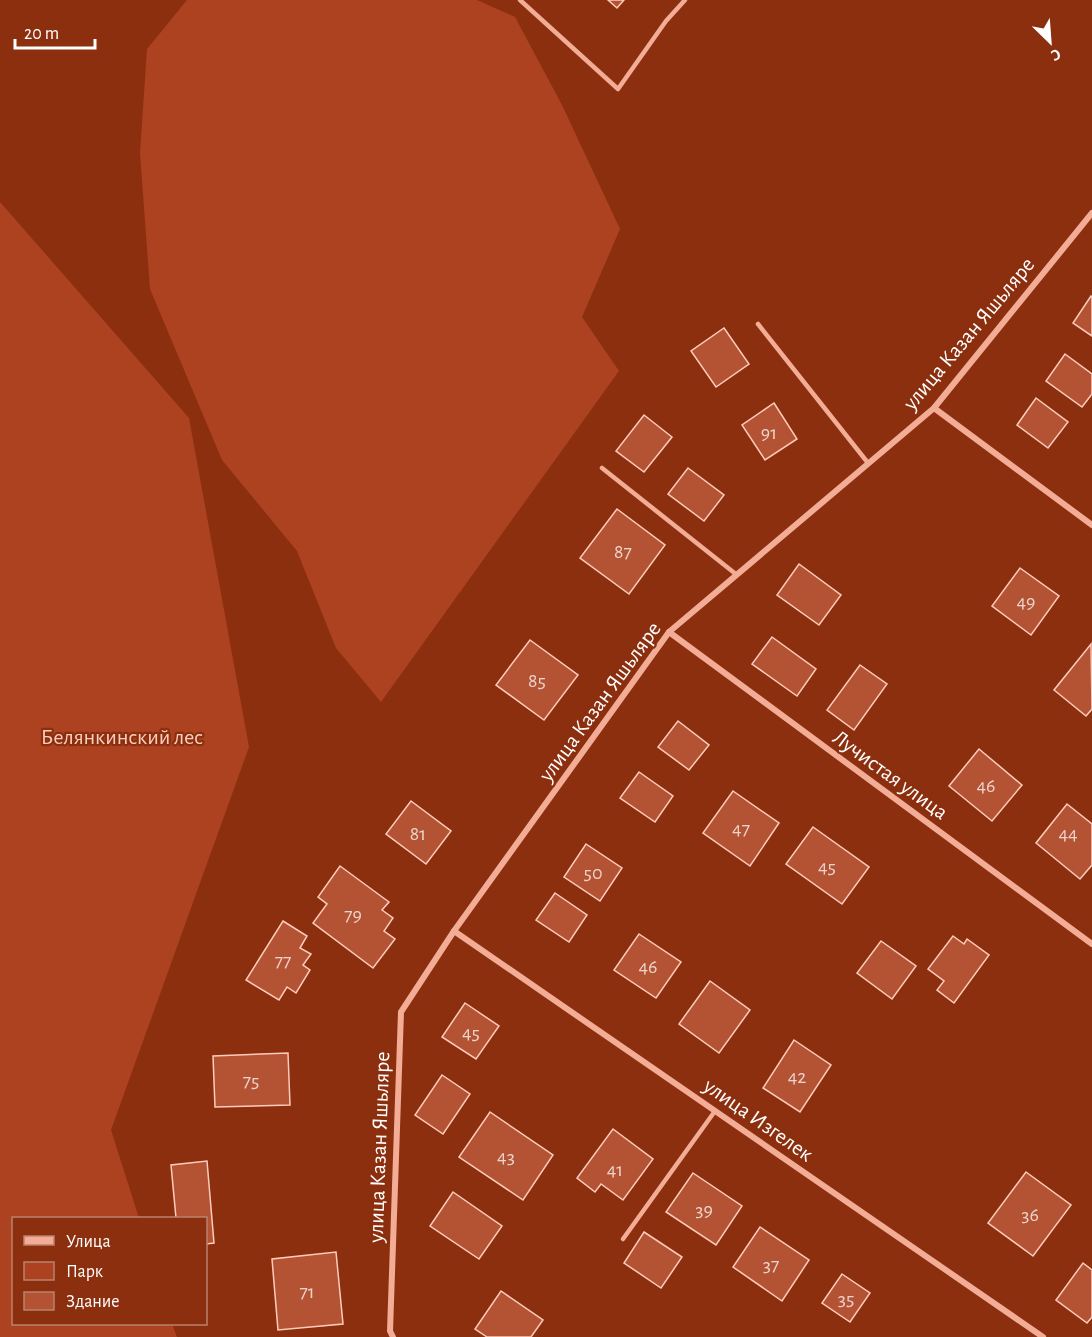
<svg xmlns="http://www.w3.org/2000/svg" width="1092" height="1337" viewBox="0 0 1092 1337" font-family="'Alegreya Sans',sans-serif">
<rect width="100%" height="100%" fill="#8c2f0f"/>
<g fill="#ac4220">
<polygon points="187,0 477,0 515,17 562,105 620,229 582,317 619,371 381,702 336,648 297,551 222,460 150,289 140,153 147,49"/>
<polygon points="0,202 189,418 249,747 111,1130 139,1218 14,1218 14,1324 172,1324 177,1337 0,1337"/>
</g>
<g fill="#b45333" stroke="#feccbc" stroke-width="1.5">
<polygon points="608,0 624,0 617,8"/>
<polygon points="1091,296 1092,297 1092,336 1073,323"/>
<polygon points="724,328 749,364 716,387 691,351"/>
<polygon points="1065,354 1092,374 1092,394 1082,407 1046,381"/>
<polygon points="1036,398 1068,422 1048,448 1017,425"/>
<polygon points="774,403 797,439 765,460 742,425"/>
<polygon points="644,415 672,437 644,472 616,451"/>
<polygon points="688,468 724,495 704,521 668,494"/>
<polygon points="617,509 665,545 629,594 580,558"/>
<polygon points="799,564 841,595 819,625 777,595"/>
<polygon points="1020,568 1059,596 1031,635 992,606"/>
<polygon points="772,637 816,669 797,696 752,664"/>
<polygon points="530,640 578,675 544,720 496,685"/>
<polygon points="1091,644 1092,709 1086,716 1054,690"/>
<polygon points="860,665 887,684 854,730 827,710"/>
<polygon points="678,721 709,745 689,770 658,747"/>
<polygon points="979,749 1022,785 992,821 949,786"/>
<polygon points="639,772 673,796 655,822 620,798"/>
<polygon points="733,791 779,823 750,866 703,833"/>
<polygon points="411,801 451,831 426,864 386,834"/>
<polygon points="1067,804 1092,824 1092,865 1080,879 1036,843"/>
<polygon points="813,827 869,867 842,904 786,864"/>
<polygon points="586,844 622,868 600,901 564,877"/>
<polygon points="340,866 389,902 382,910 393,918 384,931 395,939 373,968 313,923 327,904 318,897"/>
<polygon points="555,893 587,915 569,942 536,920"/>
<polygon points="283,921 307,936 300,948 311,954 303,965 310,970 296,993 287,987 279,1000 246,980"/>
<polygon points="639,934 681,962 656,998 614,970"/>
<polygon points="953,936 964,944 967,939 989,955 954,1003 937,990 944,981 928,969"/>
<polygon points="881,941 916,966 892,999 857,973"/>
<polygon points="710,981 750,1010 719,1053 679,1024"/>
<polygon points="465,1003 499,1026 476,1059 442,1037"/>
<polygon points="794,1040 831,1065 800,1112 763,1088"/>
<polygon points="288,1053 290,1105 215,1107 213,1056"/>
<polygon points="442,1075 470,1094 443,1134 415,1115"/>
<polygon points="490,1112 553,1155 523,1200 459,1157"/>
<polygon points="613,1129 653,1159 623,1200 601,1184 595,1192 577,1178"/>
<polygon points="207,1161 214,1243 206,1244 206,1218 176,1218 171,1165"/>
<polygon points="1026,1172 1071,1205 1033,1256 988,1223"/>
<polygon points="693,1173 742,1206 716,1245 666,1212"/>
<polygon points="453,1192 502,1226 479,1259 430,1226"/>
<polygon points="760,1227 809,1260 782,1301 733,1267"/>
<polygon points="644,1232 682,1257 661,1288 624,1263"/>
<polygon points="336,1252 343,1324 278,1330 272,1259"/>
<polygon points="1083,1263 1092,1270 1092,1317 1087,1323 1056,1300"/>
<polygon points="842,1274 870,1293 850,1322 822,1303"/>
<polygon points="501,1291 543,1320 531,1337 487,1337 475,1329"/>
</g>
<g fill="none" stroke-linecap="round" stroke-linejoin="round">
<g stroke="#f3ac95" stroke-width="4.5">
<polyline points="520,0 618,89 666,21 685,0"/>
<polyline points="758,324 868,463"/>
<polyline points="602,468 737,575"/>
<polyline points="623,1239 715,1111"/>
</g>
<g stroke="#f3ac95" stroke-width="6">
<polyline points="934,408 1092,525"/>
<polyline points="669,632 1092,944"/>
<polyline points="454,931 1043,1337"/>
<polyline points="393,1337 390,1331 401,1012 454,931 669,632 934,408 1092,213"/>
</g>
</g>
<g text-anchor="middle" stroke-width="4.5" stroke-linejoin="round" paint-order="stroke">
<g font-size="20" fill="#ecd4cc">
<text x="769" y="439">91</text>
<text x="623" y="558">87</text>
<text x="1026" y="608">49</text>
<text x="537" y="687">85</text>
<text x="986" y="792">46</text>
<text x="741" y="835">47</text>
<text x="418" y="840">81</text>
<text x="1068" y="840">44</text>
<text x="827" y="873">45</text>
<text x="593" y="879">50</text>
<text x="353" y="921">79</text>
<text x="283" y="967">77</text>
<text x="648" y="973">46</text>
<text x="471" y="1039">45</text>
<text x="797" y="1083">42</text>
<text x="251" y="1087">75</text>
<text x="506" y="1163">43</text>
<text x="615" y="1176">41</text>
<text x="704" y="1216">39</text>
<text x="1030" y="1221">36</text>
<text x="771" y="1271">37</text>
<text x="307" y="1298">71</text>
<text x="846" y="1305">35</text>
</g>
<g font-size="22" fill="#fff" stroke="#8c2f0f">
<text transform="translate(968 333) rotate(-50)" y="8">улица Казан Яшьляре</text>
<text transform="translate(599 701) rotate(-54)" y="8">улица Казан Яшьляре</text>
<text transform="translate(891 774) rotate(36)" y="8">Лучистая улица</text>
<text transform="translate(759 1119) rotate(35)" y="8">улица Изгелек</text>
<text transform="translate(378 1147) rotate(-88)" y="8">улица Казан Яшьляре</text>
</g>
<g font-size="22" fill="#feccbc" stroke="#8c2f0f">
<text x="122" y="744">Белянкинский лес</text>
</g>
</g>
<rect x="12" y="1217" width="195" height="108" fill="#8c2f0f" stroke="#ba826f" stroke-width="1.5"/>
<rect x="24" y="1236" width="30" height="9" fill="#f3ac95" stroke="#ba826f" stroke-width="1.5"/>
<text x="66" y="1247" font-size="18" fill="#ffffff">Улица</text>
<rect x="24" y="1262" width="30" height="18" fill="#ac4220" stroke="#ba826f" stroke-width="1.5"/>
<text x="66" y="1277" font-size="18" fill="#ffffff">Парк</text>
<rect x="24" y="1292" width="30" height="18" fill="#b45333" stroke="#ba826f" stroke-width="1.5"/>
<text x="66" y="1307" font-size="18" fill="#ffffff">Здание</text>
<g transform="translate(1050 42) rotate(155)" stroke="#8c2f0f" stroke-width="4.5" paint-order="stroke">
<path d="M0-4.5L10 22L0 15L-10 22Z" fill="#ffffff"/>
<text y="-9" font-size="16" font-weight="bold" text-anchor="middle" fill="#ffffff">С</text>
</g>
<path d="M15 39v9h80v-9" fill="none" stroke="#ffffff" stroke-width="3"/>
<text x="24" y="39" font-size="18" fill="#ffffff" stroke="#8c2f0f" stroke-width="4.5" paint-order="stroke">20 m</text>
</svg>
